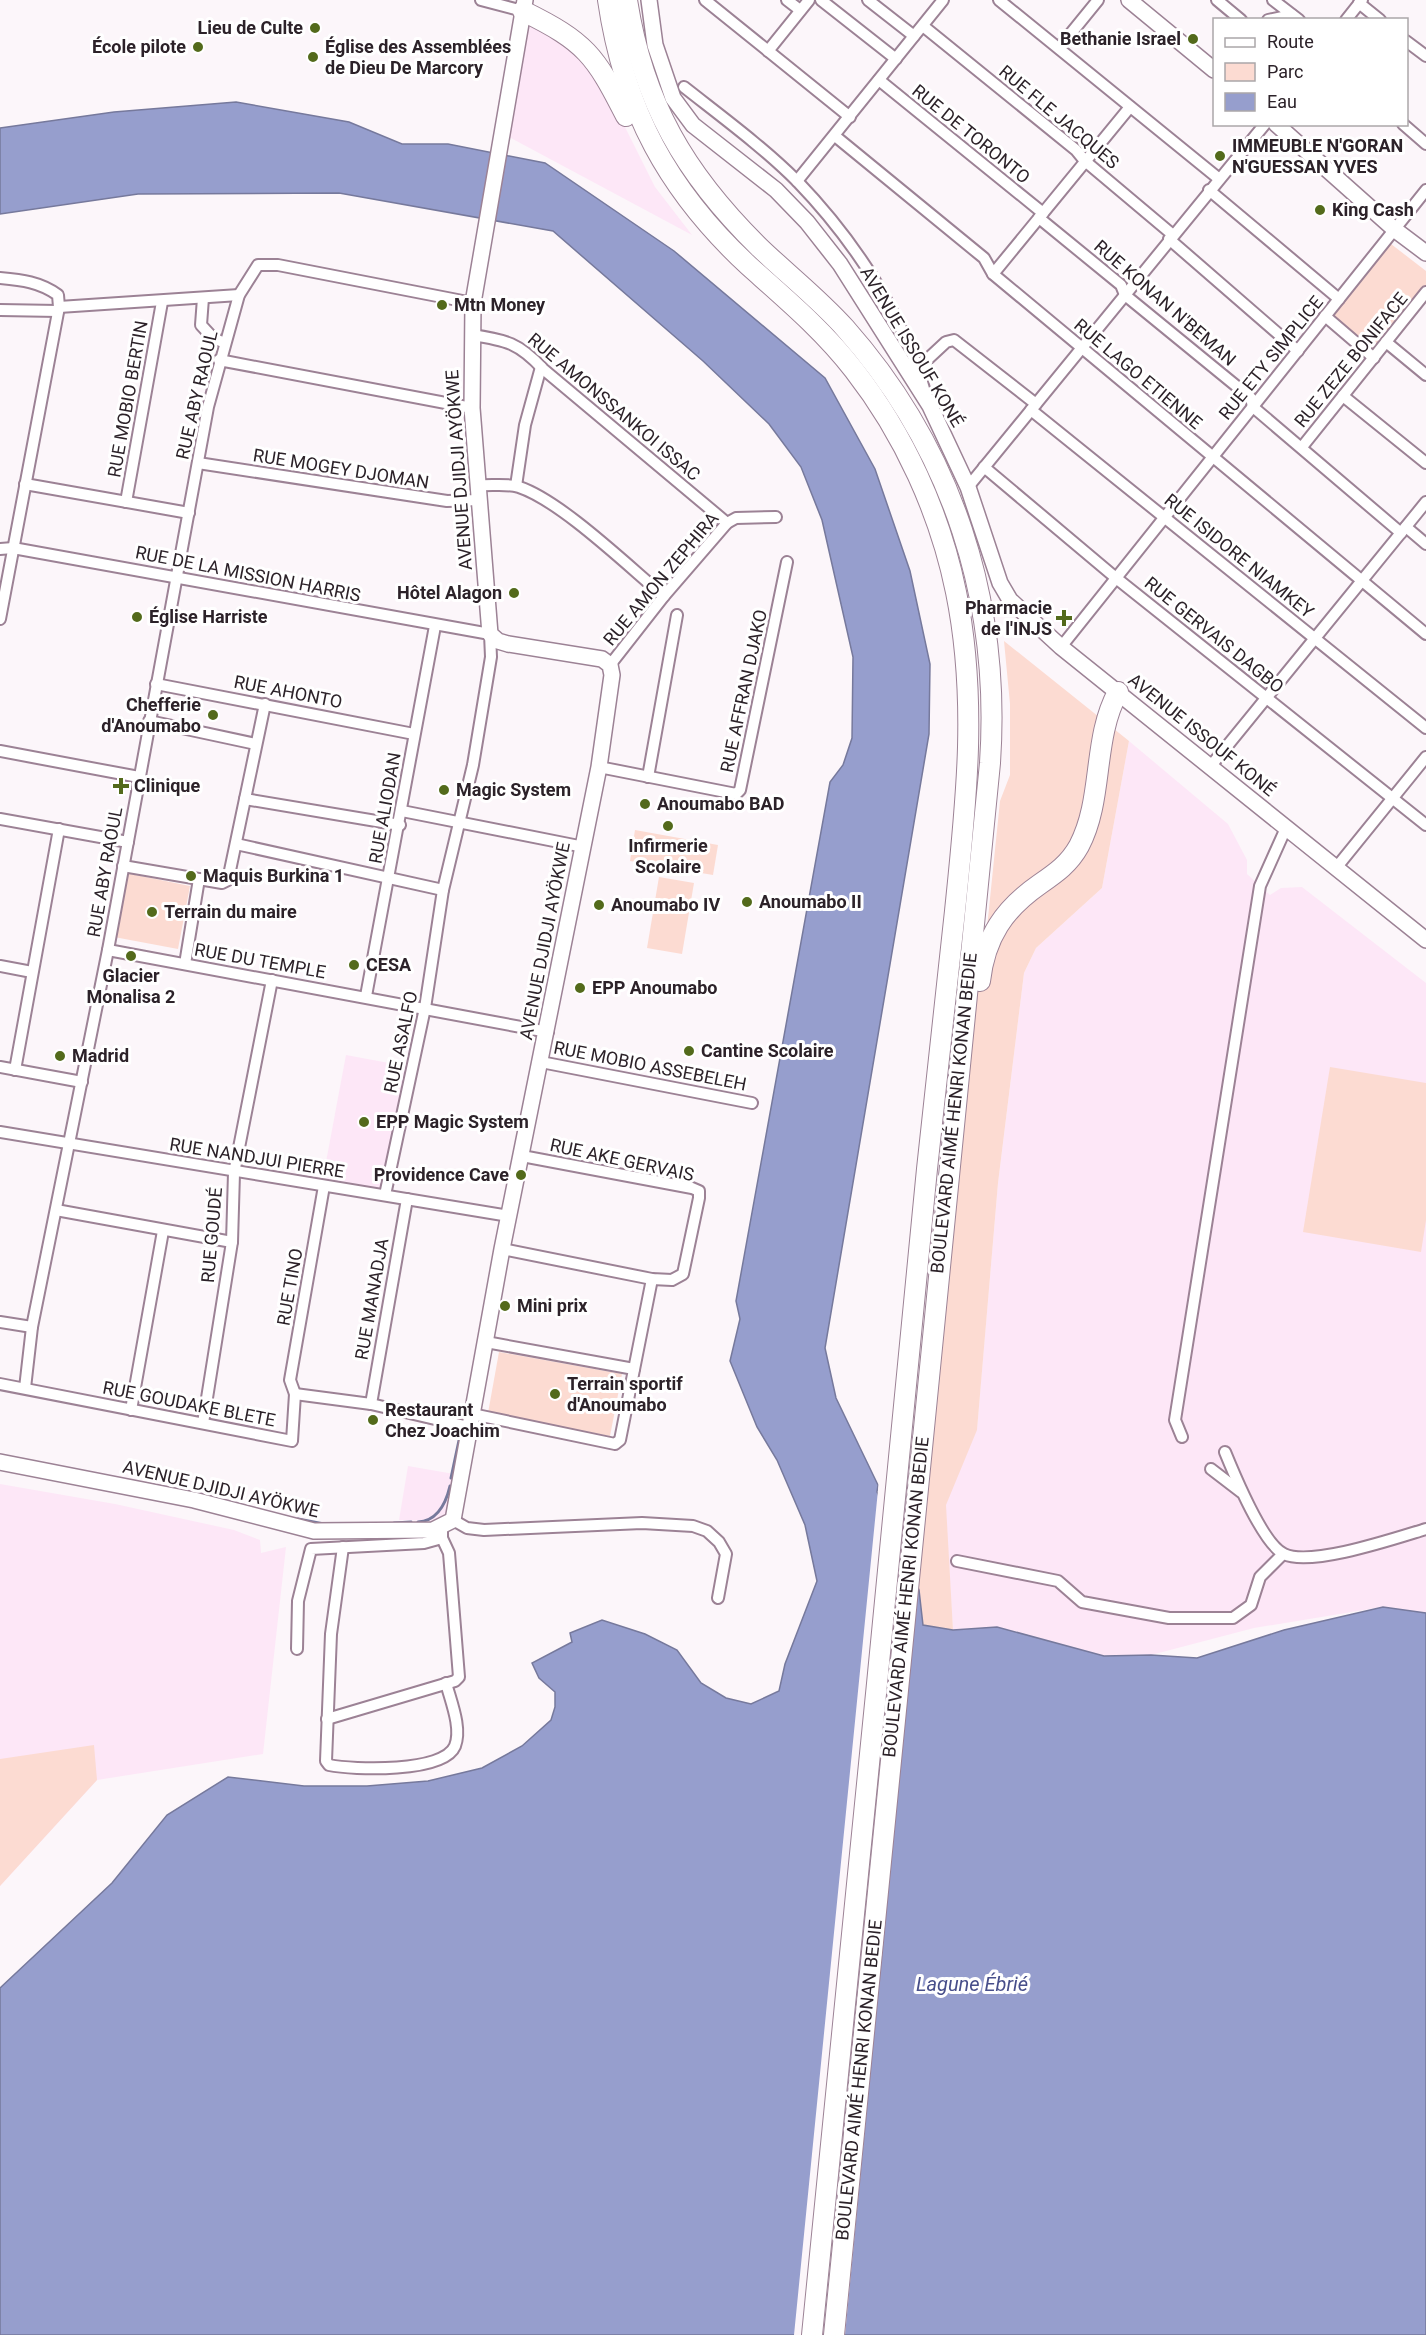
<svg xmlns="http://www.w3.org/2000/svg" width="1426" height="2335" viewBox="0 0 1426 2335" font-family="Roboto,sans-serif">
<rect width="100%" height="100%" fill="#fcf6fa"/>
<g fill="#fde7f7">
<polygon points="528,18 576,47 616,109 655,187 692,235 509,137"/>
<polygon points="1129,741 1228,824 1247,860 1247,874 1270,895 1281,888 1302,887 1426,983 1426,1613 1382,1607 1254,1628 1151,1655 1104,1656 997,1627 953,1630 945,1505 977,1429 998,1183 1024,973 1036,948 1102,888"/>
<polygon points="346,1055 405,1066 382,1189 323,1178"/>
<polygon points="408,1466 454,1474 448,1512 434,1521 399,1520"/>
<polygon points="0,1484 115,1504 234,1530 260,1540 261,1553 286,1547 263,1754 97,1780 0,1886"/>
</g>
<g fill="#fcdbd2">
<polygon points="1391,244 1426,271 1426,285 1374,349 1333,316"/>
<polygon points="1004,641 1129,741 1102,888 1036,948 1024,973 998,1183 977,1430 946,1505 953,1630 923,1625 918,1582 964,1096 988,918 1000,801 1010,775 1010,704"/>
<polygon points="635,830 718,845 713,875 630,861"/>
<polygon points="126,873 190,886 178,949 114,937"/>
<polygon points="659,877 694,883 682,954 647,948"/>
<polygon points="1330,1067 1426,1083 1426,1220 1421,1252 1303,1232"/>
<polygon points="499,1352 622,1374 610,1436 488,1413"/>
<polygon points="94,1745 97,1780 0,1886 0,1759"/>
</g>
<polygon fill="#969ecd" stroke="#76799c" stroke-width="1.5" points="236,102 349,122 402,144 448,144 545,163 674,251 825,378 875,469 910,571 930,664 929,734 825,1348 836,1398 878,1485 877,1492 919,1590 923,1625 953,1630 997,1627 1104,1656 1151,1655 1197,1658 1284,1630 1383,1607 1426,1613 1426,2335 0,2335 0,1988 112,1883 167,1815 228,1777 304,1786 367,1786 428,1781 482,1768 522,1746 551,1720 555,1707 555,1692 539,1678 532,1663 572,1642 570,1633 602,1620 645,1634 677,1650 701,1683 726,1698 751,1704 779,1691 785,1664 817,1581 805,1525 777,1460 757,1427 730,1361 740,1319 736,1301 830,782 843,765 852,738 853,657 822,520 801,467 769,424 703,361 553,231 339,193 138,194 0,214 0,128 114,112"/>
<polygon fill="#fcf6fa" points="879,1480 880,1491 918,1581 845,2335 794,2335"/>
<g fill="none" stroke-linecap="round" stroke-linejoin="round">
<g stroke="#76799c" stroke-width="3">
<polyline points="451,1478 461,1431"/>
<polyline points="298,1519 324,1524"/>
<path d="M418 1522C437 1521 446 1503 450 1486"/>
<polyline points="394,1523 411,1522"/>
</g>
<defs>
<g id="street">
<polyline points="481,0 523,11"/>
<polyline points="705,0 850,117"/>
<polyline points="787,0 800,10"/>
<polyline points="821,0 896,59"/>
<polyline points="868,0 914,36"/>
<polyline points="999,0 1218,178"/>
<polyline points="1217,0 1241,20"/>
<polyline points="1273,0 1299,20"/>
<polyline points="1359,3 1380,20"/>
<polyline points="1268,20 1292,15"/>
<polyline points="1346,20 1362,0"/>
<polyline points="923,26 1076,150 1085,161 1173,235"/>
<polyline points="1406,41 1426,56"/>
<polyline points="1059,48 1098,0"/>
<polyline points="768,51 809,0"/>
<polyline points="879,80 1043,213"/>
<path d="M684 87C722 117 763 147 797 181 853 239 903 314 925 392"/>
<polyline points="1403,124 1426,144"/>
<polyline points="835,136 984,258 993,274 1426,634"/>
<polyline points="797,181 943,0"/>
<polyline points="1209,190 1339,299"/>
<polyline points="1039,218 1121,285 1125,295 1251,398 1253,407 1401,533"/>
<polyline points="1169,239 1298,351"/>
<polyline points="993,274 1130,107"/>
<path d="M0 278C22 280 40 282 58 295L59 307 0 619"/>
<polyline points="203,298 201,325 213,338 225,343"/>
<polyline points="59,307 239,295"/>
<polyline points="0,310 58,311"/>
<polyline points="1325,316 1374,358"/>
<path d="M472 335C506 340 519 343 543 369L727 523"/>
<polyline points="1386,342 1426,375"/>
<polyline points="219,360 472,408"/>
<polyline points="918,368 946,342 954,340 1036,404"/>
<polyline points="1343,396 1426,463"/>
<polyline points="1031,410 1426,728"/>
<polyline points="1302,447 1426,292"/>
<polyline points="198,463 447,501 479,500"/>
<polyline points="984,467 1116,578 1426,825"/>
<polyline points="25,484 189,513"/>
<path d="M477 485C491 486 506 483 519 487 561 501 628 566 664 596"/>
<polyline points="516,486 525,425 541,367"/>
<polyline points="968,487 1265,124"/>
<polyline points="126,502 162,302"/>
<polyline points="1406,527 1426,544"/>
<polyline points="0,549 13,548 490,634 491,657 473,765 443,890"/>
<polyline points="1061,647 1426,190"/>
<polyline points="610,665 664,596 727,523 736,518 776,517"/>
<polyline points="156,684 414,734"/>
<polyline points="149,721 256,744"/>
<polyline points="0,751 139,777"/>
<polyline points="599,767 736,794 740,790 787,562"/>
<polyline points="1210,767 1426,502"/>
<polyline points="648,777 677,615"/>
<polyline points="245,799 400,825"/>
<polyline points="402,811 584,847"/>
<polyline points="0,819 128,842"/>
<polyline points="236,844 443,890 425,1008 385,1195"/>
<polyline points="123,866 222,883 228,880 265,704"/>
<polyline points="1336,868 1426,757"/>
<polyline points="108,950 548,1032"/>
<polyline points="185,964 199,879"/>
<polyline points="0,966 32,972"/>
<polyline points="366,996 435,626"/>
<polyline points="541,1062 752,1103"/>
<polyline points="0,1067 82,1082"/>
<polyline points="15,1070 59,829"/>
<polyline points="0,1132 509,1216"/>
<polyline points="56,1210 232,1242"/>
<polyline points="502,1249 652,1279 672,1280 683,1274 699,1198 699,1191 692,1188 522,1156"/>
<polyline points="0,1322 32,1327"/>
<polyline points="486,1342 634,1369"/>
<polyline points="0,1384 292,1441 295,1394 371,1404 469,1427"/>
<polyline points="25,1388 32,1327 108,950 208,407 239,295 258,265 278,265 473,303"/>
<polyline points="295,1394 290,1380 324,1186"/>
<polyline points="371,1404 407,1199"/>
<polyline points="131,1410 163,1231"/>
<polyline points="472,1414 615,1444 620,1440 652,1279"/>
<polyline points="203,1423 232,1242 234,1173 272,980"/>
<polyline points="1182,1437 1175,1420 1260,886 1286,828"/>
<path d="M1225 1452C1234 1474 1263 1544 1284 1554 1311 1567 1396 1538 1426 1529"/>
<polyline points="1211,1469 1241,1492"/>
<polyline points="453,1520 467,1528 484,1530 642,1523 693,1526 707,1531 719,1542 726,1554 718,1598"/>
<path d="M343 1547 331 1634 326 1761 329 1765C353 1770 444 1773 455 1746 462 1728 451 1702 446 1683"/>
<polyline points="957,1561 1058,1581 1082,1602 1169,1618 1233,1618 1251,1605 1260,1577 1283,1554"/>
<polyline points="297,1649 298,1601 311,1549 424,1543 442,1538"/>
<polyline points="327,1719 455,1681 459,1677 449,1553 442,1538 442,1528"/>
</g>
<g id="secondary">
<polyline points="649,0 655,45 673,98 693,125 776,190 807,222 840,264 930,406 968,487 1000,583 1010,600 1061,647 1426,940"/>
<polyline points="1129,0 1214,70"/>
<polyline points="1276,124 1394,229 1426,253"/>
<polyline points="0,1462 194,1500 314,1531 433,1530 453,1520 502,1249 599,767 612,675 610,665 602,659 508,644 498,641 490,634 472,408 473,303 525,0"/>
</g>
<g id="highway">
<path d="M608 0C624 110 668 191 749 266 786 299 824 331 854 370 904 434 940 513 956 592 978 700 966 804 955 911 945 997 936 1083 927 1169 890 1558 851 1946 812 2335"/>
<path d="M627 0C643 103 685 174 759 247 787 274 818 298 845 328 953 450 1001 601 990 763L834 2335"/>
<path d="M523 11C586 42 595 55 626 116"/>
<path d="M980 981C985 937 1004 909 1040 884 1056 873 1069 864 1079 846 1104 799 1092 739 1118 692"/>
</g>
</defs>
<use href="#street" stroke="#9c8295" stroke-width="14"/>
<use href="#secondary" stroke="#9c8295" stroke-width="18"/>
<use href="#highway" stroke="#9c8295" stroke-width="22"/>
<use href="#street" stroke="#fff" stroke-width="10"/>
<use href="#secondary" stroke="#fff" stroke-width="15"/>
<use href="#highway" stroke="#fff" stroke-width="20"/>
</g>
<g fill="#536a1b" stroke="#fff" stroke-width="2">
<circle cx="315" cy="28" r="6"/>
<circle cx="1193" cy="39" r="6"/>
<circle cx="198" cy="47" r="6"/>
<circle cx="313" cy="57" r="6"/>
<circle cx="1220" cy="156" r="6"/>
<circle cx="1320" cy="210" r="6"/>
<circle cx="442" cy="305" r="6"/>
<circle cx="514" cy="593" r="6"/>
<circle cx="137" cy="617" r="6"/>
<path d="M1061 609h6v6h6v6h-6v6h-6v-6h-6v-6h6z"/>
<circle cx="213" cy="715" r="6"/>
<path d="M118 777h6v6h6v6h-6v6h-6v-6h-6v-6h6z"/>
<circle cx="444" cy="790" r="6"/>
<circle cx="645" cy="804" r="6"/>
<circle cx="668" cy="826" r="6"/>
<circle cx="191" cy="876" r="6"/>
<circle cx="747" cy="902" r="6"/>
<circle cx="599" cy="905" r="6"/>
<circle cx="152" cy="912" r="6"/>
<circle cx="131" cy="956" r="6"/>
<circle cx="354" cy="965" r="6"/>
<circle cx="580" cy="988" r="6"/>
<circle cx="689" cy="1051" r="6"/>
<circle cx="60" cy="1056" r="6"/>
<circle cx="364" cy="1122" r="6"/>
<circle cx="521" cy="1175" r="6"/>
<circle cx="505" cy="1306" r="6"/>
<circle cx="555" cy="1394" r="6"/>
<circle cx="373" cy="1420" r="6"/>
</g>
<g text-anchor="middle" stroke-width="6" stroke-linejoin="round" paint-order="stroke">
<g font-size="18" font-weight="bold" fill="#2c2229" stroke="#fff" text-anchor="start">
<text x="303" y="34" text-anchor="end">Lieu de Culte</text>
<text x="1181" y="45" text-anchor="end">Bethanie Israel</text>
<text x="186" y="53" text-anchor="end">École pilote</text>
<text x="325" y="53">Église des Assemblées<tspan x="325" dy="21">de Dieu De Marcory</tspan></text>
<text x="1232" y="152">IMMEUBLE N'GORAN<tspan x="1232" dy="21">N'GUESSAN YVES</tspan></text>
<text x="1332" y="216">King Cash</text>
<text x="454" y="311">Mtn Money</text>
<text x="502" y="599" text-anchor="end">Hôtel Alagon</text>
<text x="1052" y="614" text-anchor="end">Pharmacie<tspan x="1052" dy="21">de l'INJS</tspan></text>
<text x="149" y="623">Église Harriste</text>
<text x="201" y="711" text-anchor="end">Chefferie<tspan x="201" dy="21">d'Anoumabo</tspan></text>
<text x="134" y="792">Clinique</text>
<text x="456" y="796">Magic System</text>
<text x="657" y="810">Anoumabo BAD</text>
<text x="668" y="852" text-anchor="middle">Infirmerie<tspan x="668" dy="21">Scolaire</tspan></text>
<text x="203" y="882">Maquis Burkina 1</text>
<text x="759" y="908">Anoumabo II</text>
<text x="611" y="911">Anoumabo IV</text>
<text x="164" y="918">Terrain du maire</text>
<text x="366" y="971">CESA</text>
<text x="131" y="982" text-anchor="middle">Glacier<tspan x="131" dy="21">Monalisa 2</tspan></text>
<text x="592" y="994">EPP Anoumabo</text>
<text x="701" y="1057">Cantine Scolaire</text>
<text x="72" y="1062">Madrid</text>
<text x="376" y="1128">EPP Magic System</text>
<text x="509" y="1181" text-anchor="end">Providence Cave</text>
<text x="517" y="1312">Mini prix</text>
<text x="567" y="1390">Terrain sportif<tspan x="567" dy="21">d'Anoumabo</tspan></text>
<text x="385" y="1416">Restaurant<tspan x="385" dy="21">Chez Joachim</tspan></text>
</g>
<g font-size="18" fill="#2c2229" stroke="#fff">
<text transform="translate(1059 117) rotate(40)" y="6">RUE FLE JACQUES</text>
<text transform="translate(971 134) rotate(39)" y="6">RUE DE TORONTO</text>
<text transform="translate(1165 303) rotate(41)" y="6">RUE KONAN N'BEMAN</text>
<text transform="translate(912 347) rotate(59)" y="6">AVENUE ISSOUF KONÉ</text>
<text transform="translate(1271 358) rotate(-51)" y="6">RUE ETY SIMPLICE</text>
<text transform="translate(1351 360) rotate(-51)" y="6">RUE ZEZE BONIFACE</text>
<text transform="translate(1138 374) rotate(40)" y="6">RUE LAGO ETIENNE</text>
<text transform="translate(197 395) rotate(-77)" y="6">RUE ABY RAOUL</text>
<text transform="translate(128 399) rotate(-80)" y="6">RUE MOBIO BERTIN</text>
<text transform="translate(614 407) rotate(40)" y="6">RUE AMONSSANKOI ISSAC</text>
<text transform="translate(341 469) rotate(9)" y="6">RUE MOGEY DJOMAN</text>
<text transform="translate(459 470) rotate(-94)" y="6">AVENUE DJIDJI AYÖKWE</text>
<text transform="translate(1239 556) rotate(39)" y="6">RUE ISIDORE NIAMKEY</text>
<text transform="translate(248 574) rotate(11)" y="6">RUE DE LA MISSION HARRIS</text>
<text transform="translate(661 579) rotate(-50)" y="6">RUE AMON ZEPHIRA</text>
<text transform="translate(1214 635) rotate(39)" y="6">RUE GERVAIS DAGBO</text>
<text transform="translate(744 691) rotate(-78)" y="6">RUE AFFRAN DJAKO</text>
<text transform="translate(288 692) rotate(11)" y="6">RUE AHONTO</text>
<text transform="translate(1202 735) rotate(39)" y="6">AVENUE ISSOUF KONÉ</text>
<text transform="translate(385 808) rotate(-80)" y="6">RUE ALIODAN</text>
<text transform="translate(105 872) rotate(-80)" y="6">RUE ABY RAOUL</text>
<text transform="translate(545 941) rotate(-79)" y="6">AVENUE DJIDJI AYÖKWE</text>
<text transform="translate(260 961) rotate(10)" y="6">RUE DU TEMPLE</text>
<text transform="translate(401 1042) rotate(-78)" y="6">RUE ASALFO</text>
<text transform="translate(650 1066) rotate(11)" y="6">RUE MOBIO ASSEBELEH</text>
<text transform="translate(954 1113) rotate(-84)" y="6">BOULEVARD AIMÉ HENRI KONAN BEDIE</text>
<text transform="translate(257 1158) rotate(9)" y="6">RUE NANDJUI PIERRE</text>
<text transform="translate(622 1160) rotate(12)" y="6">RUE AKE GERVAIS</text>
<text transform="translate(212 1235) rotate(-85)" y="6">RUE GOUDÉ</text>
<text transform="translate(290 1287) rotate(-80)" y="6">RUE TINO</text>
<text transform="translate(372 1299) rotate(-80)" y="6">RUE MANADJA</text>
<text transform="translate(189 1404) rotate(11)" y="6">RUE GOUDAKE BLETE</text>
<text transform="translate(221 1489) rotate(13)" y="6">AVENUE DJIDJI AYÖKWE</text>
<text transform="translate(906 1597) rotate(-84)" y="6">BOULEVARD AIMÉ HENRI KONAN BEDIE</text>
<text transform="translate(859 2080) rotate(-84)" y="6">BOULEVARD AIMÉ HENRI KONAN BEDIE</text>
</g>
<g font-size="20" font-style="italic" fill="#474e8a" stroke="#fff">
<text x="972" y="1991">Lagune Ébrié</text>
</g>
</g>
<rect x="1213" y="18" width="195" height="108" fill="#ffffff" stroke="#aba7a9" stroke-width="1.5"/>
<rect x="1225" y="38" width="30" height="9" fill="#ffffff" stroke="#aba7a9" stroke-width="1.5"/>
<text x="1267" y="48" font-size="18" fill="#2c2229">Route</text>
<rect x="1225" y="63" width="30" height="18" fill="#fcdbd2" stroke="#aba7a9" stroke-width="1.5"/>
<text x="1267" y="78" font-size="18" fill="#2c2229">Parc</text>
<rect x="1225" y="93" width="30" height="18" fill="#969ecd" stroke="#aba7a9" stroke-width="1.5"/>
<text x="1267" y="108" font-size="18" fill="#2c2229">Eau</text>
</svg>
